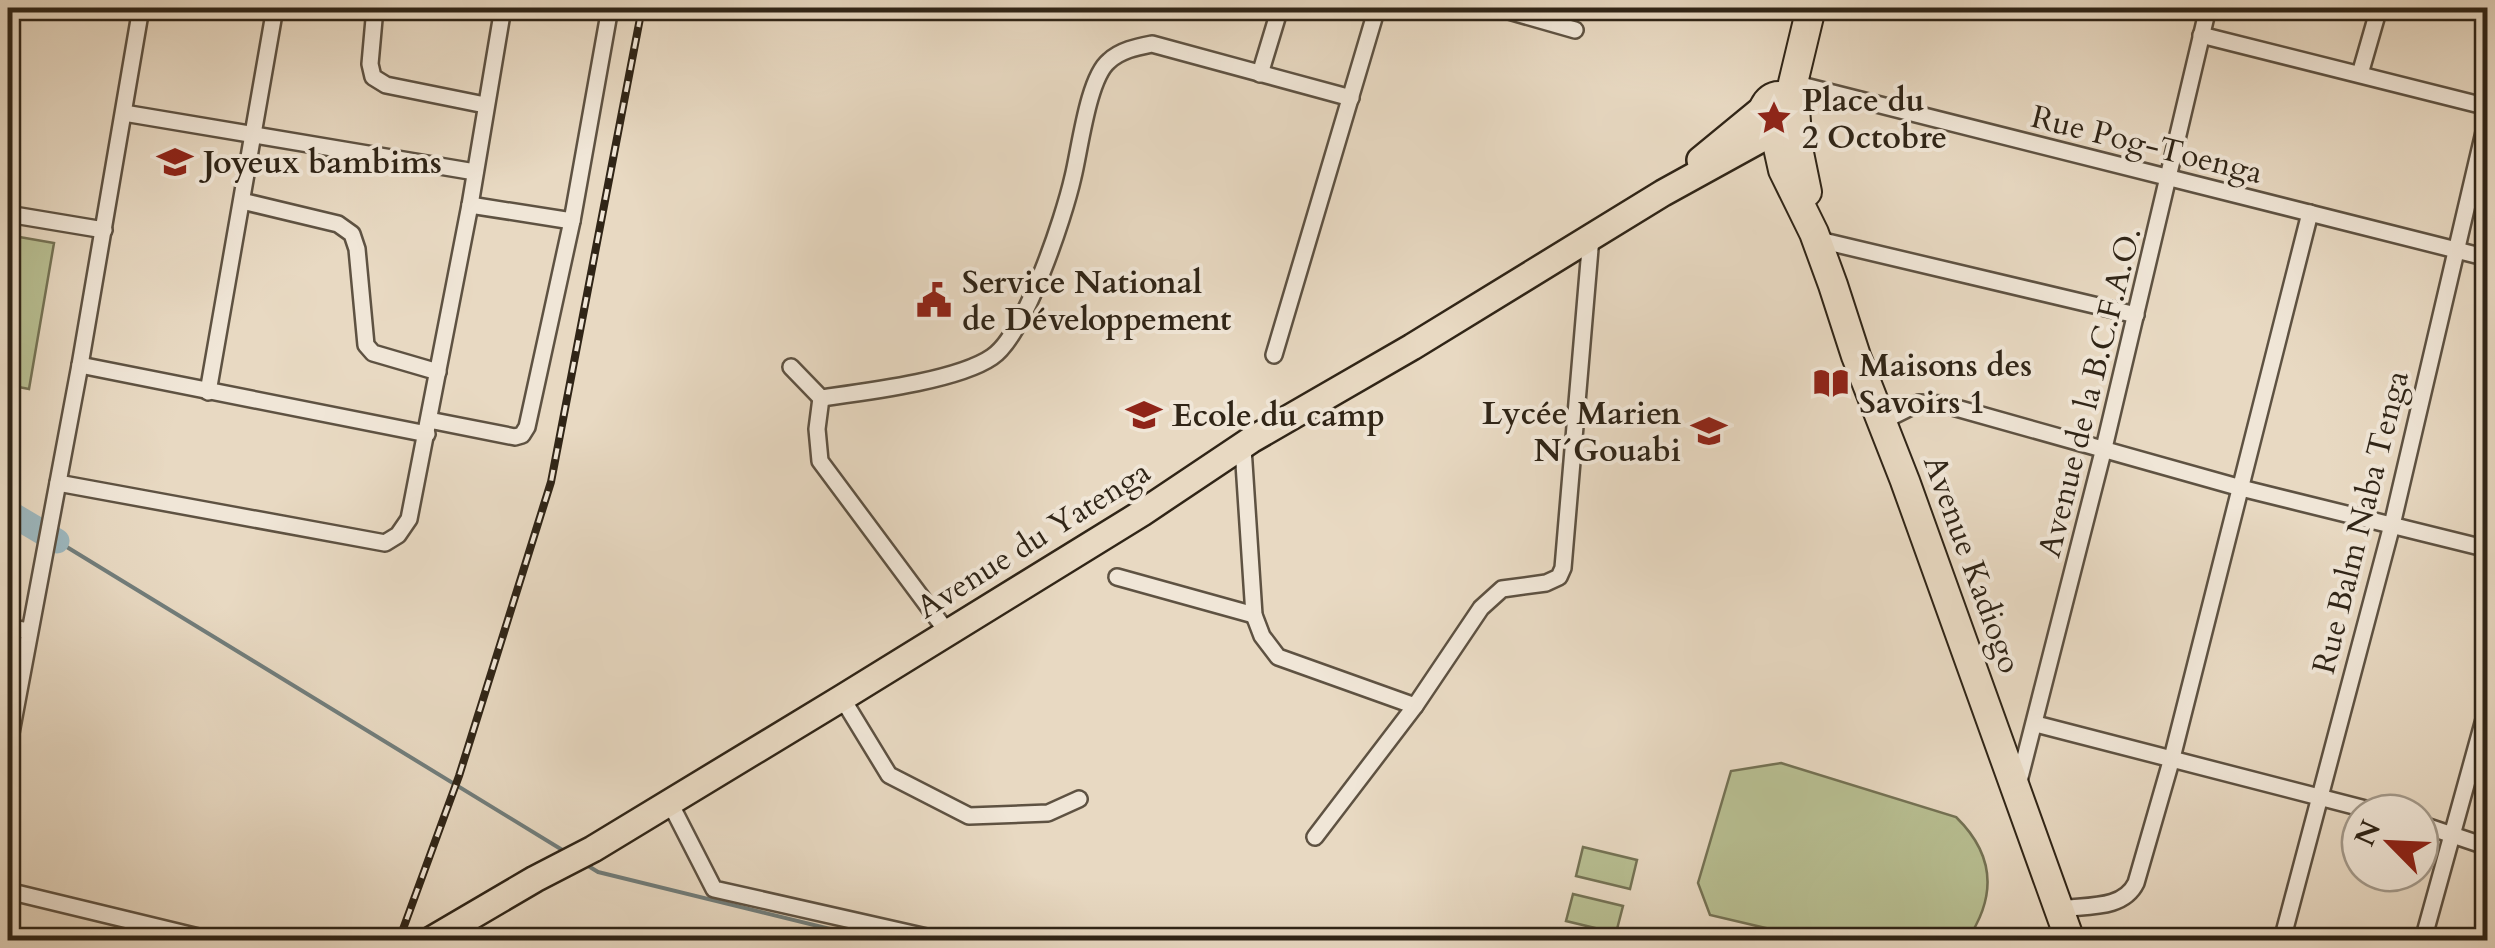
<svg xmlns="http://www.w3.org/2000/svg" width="2495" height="948" viewBox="0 0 2495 948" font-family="Cardo,serif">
<rect width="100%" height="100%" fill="#e8d9c2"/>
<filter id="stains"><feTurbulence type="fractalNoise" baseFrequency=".002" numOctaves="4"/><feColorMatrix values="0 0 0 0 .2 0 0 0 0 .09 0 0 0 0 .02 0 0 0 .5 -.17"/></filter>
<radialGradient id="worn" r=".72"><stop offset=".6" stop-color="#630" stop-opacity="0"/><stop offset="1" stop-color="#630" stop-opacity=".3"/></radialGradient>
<g fill="#b8bf92" stroke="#747254" stroke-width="2.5">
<polygon points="8,235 54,243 29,389 8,385"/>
<path d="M1781 763 1956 817C1995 855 1997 896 1967 940H1817L1710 915 1698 883 1731 771Z"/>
<polygon points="1583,847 1637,860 1630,889 1576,876"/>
<polygon points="1573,894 1623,906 1616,933 1566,921"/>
</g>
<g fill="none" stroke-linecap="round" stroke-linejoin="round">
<g stroke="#717d7b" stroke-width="4">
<polyline points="57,541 564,851"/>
<polyline points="585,864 598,872 875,940"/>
</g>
<polyline stroke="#9cb7be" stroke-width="25" points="8,512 57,541"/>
<defs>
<g id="street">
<polyline points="375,8 370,64 373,77 386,85 485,105"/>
<polyline points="1498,8 1575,30"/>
<polyline points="2201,35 2488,107"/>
<polyline points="1260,74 1280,8"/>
<polyline points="2360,74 2379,8"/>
<polyline points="1793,83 2488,258"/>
<polyline points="124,113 475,172"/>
<polyline points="242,201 338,224 352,234 357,249 366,345 373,353 438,372"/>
<polyline points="470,205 572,221"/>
<polyline points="8,214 104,230"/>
<polyline points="1815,239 2136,315"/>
<polyline points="1274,355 1377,8"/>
<polyline points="80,365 427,434"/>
<path d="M791 367 821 398C864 392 957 381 992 357 1025 335 1064 217 1073 177 1080 149 1088 78 1109 61 1121 50 1137 47 1152 44L1351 98"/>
<polyline points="208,392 275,8"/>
<polyline points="821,398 817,429 820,461 948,633"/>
<polyline points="429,420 515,437 522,435 527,427 572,221 610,8"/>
<polyline points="1883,421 1919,403 1942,404 2241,488 2488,549"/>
<polyline points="1243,448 1254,615 1262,636 1278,657 1415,706"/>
<polyline points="58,483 385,543 398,535 409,519 470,205 503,8"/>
<polyline points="1117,577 1254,615"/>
<polyline points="8,627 29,631"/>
<polyline points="842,698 889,775 969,816 1048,813 1079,799"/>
<polyline points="2036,724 2381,813"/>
<polyline points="8,749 80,365 141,8"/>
<polyline points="2018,785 2104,448 2208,8"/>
<polyline points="670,803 714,889 940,940"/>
<polyline points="2420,824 2488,847"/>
<polyline points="1315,837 1415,706 1481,608 1502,589 1546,583 1559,577 1563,568 1591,237"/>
<polyline points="8,891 211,940"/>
<path d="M2059 909C2086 905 2123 910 2136 883L2172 758 2310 213"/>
<polyline points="2282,940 2392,525 2488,115"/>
<polyline points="2423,940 2488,705"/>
</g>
<g id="primary">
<polyline points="1700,160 1762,109"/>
<polyline points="431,940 535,879 593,849 842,698 1142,513 1251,440 1412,347 1663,193 1772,133"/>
</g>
<g id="highway">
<path d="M1789 131C1742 151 1763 67 1796 107"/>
<polyline points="1775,134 1783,170 1814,233 1833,285 1856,356 1905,481 2070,940"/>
<polyline points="1807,192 1798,148 1793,83 1811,8"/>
</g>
</defs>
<use href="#street" stroke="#5e5242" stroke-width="20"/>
<use href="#primary" stroke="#302517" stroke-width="30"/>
<use href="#highway" stroke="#302517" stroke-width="32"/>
<use href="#street" stroke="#f0e6d7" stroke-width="15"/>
<use href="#primary" stroke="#e8d9c2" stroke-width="25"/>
<use href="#highway" stroke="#e8d9c2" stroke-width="28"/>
<defs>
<polyline id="rail" points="399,940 459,776 551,482 642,8"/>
</defs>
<use href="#rail" stroke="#302517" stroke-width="8"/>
<use href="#rail" stroke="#f0e6d7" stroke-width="4" stroke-dasharray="11" stroke-linecap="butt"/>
</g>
<defs>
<symbol id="sight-bare" viewBox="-9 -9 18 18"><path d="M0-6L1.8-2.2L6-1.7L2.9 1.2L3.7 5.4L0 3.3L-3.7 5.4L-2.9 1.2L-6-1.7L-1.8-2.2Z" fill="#8f2418" stroke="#f0e6d7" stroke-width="2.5" paint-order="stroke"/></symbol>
<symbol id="school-bare" viewBox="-9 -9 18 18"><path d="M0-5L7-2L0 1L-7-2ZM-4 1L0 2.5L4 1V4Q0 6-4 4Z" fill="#8f2418" stroke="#f0e6d7" stroke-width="2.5" paint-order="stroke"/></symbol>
<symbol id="civic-bare" viewBox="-9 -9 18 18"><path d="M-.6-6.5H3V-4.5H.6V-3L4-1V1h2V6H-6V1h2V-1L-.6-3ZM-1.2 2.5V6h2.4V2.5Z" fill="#8f2418" stroke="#f0e6d7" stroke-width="2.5" paint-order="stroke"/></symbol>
<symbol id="library-bare" viewBox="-9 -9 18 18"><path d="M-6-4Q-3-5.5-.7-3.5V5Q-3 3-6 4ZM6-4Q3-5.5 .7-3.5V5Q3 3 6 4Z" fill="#8f2418" stroke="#f0e6d7" stroke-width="2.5" paint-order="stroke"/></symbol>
</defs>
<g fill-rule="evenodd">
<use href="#sight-bare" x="1749" y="93" width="50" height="50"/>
<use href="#school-bare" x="150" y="137" width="50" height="50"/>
<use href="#civic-bare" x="909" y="275" width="50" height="50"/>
<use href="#library-bare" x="1806" y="358" width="50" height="50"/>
<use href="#school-bare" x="1119" y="390" width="50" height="50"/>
<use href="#school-bare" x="1684" y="406" width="50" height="50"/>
</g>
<g text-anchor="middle" stroke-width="8" stroke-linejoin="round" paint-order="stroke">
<g font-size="32" font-weight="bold" fill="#302517" stroke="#f0e6d7" text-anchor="start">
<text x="1802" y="111">Place du<tspan x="1802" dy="37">2 Octobre</tspan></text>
<text x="203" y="173">Joyeux bambims</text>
<text x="962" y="293">Service National<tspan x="962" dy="37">de Développement</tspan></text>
<text x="1859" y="376">Maisons des<tspan x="1859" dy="37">Savoirs 1</tspan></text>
<text x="1681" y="424" text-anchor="end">Lycée Marien<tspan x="1681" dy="37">N´Gouabi</tspan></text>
<text x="1172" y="426">Ecole du camp</text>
</g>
<g font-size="32" fill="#302517" stroke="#f0e6d7">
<text transform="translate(2147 144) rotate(14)" y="11">Rue Pog-Toenga</text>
<text transform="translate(2089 392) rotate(-76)" y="11">Avenue de la B.C.F.A.O.</text>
<text transform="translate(2360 522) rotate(-76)" y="11">Rue Balm Naba Tenga</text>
<text transform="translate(1033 539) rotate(-32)" y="11">Avenue du Yatenga</text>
<text transform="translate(1973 564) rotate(70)" y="11">Avenue Kadiogo</text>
</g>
</g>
<rect width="2495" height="948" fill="none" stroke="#e8d9c2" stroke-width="40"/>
<rect x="10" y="10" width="2475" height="928" fill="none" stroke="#302517" stroke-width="5"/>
<rect x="20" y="20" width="2455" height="908" fill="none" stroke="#302517" stroke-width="2.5"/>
<g transform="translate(2390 843) rotate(294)"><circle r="48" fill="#f0e6d7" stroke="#a3998a" stroke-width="2.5"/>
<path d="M0-8L18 38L0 25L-18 38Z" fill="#8f2418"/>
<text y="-15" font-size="28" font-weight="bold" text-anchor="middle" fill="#302517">N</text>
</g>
<rect width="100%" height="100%" filter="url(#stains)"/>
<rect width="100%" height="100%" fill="url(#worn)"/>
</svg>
